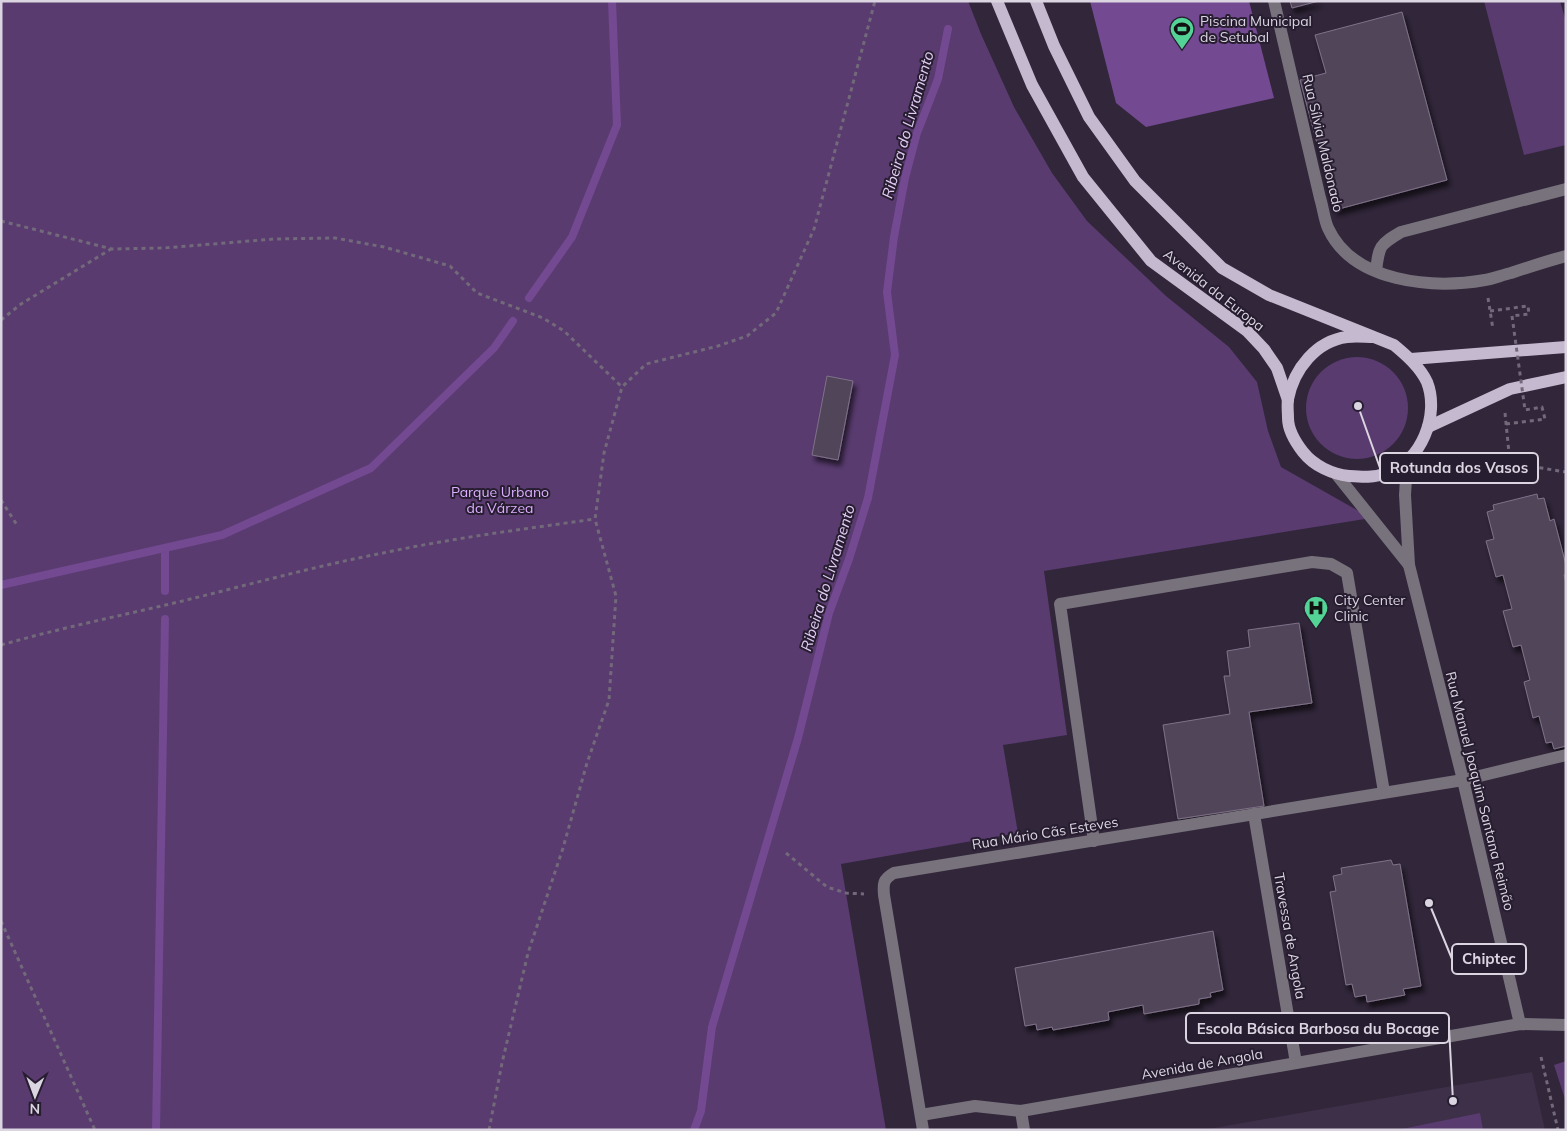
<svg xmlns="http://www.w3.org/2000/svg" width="1567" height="1131" viewBox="0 0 1567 1131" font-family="Mulish,sans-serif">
<defs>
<filter id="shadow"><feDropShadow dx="3" dy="5.5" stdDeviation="2.5" flood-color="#0009"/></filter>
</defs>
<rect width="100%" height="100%" fill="#31263a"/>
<polygon fill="#3e3049" points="1532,1072 1545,1130 1203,1130"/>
<g fill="#593b6f">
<polygon points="1,1 968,1 981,34 1014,107 1052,173 1087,221 1166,296 1229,347 1257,382 1268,431 1281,467 1371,518 1044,571 1067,735 1003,745 1018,833 841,864 886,1130 1,1130"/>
<polygon points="1484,1 1560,1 1566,22 1566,145 1524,155"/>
<circle cx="1357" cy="408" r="51"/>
<polygon points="1566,1061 1566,1102 1554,1065"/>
<polygon points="1480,1113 1483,1130 1397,1130"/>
</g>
<polygon fill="#734991" points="1090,1 1249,1 1274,98 1146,127 1116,103"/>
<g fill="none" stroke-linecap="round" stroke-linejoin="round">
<g stroke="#734991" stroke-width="8">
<polyline points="529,298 572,237 617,125 612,1"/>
<polyline points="165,549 165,591"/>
<polyline points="1,585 222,535 371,468 494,348 513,321"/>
<polyline points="156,1130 165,619"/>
<polyline points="694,1130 701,1111 712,1027 798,738 829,613 849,559 868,498 895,355 887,292 894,237 905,178 917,133 938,79 948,29"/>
</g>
</g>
<g fill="#51455a" stroke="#7f7289" filter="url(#shadow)">
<polygon points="1290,1 1319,1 1292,8"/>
<polygon points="1402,12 1447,180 1335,210 1300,80 1326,73 1315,35"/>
<polygon points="827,376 853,381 838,460 812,455"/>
<polygon points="1537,494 1538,499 1544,498 1550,521 1554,519 1566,565 1566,574 1564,575 1566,583 1566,746 1554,749 1552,742 1546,743 1539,716 1533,718 1524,682 1530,680 1521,645 1513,647 1503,611 1512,609 1503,575 1496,577 1486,541 1494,539 1487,512 1494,510 1493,505"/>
<polygon points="1299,623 1312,703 1249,712 1264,806 1178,819 1163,725 1230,714 1224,676 1230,676 1227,651 1250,647 1248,630"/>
<polygon points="1391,860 1393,865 1400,864 1421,986 1403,989 1405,995 1367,1002 1366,995 1355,997 1352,984 1346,985 1330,892 1336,891 1333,876 1342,874 1341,868"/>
<polygon points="1213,931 1223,990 1210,993 1211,997 1199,999 1199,1004 1144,1014 1143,1005 1108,1012 1109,1020 1053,1030 1052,1027 1037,1030 1036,1024 1025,1026 1015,968"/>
</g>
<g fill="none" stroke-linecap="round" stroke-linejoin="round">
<g stroke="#72697a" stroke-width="3" stroke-dasharray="4 4" stroke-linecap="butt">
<polyline points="1,221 112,249 164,248 274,239 335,238 384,247 450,266 477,293 543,318 564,331 622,387"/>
<polyline points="1488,298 1493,329"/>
<polyline points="1490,311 1528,306 1529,314 1512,316"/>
<polyline points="1,320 21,304 111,249"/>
<polyline points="1505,413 1510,463 1566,472"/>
<polyline points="1506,424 1545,419 1542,407 1525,410"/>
<polyline points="1,500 17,525"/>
<path d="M1 645C57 629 114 617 170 604 241 587 311 567 383 553 453 538 524 529 595 519"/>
<polyline points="786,853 827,887 846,893 864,894"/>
<polyline points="1,921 95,1130"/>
<polyline points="1541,1057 1558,1130"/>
<polyline points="489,1130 502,1063 528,953 563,848 587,763 609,700 616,596 595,519 604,453 622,387 646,364 718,346 747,336 776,313 814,229 875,1"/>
</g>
<g stroke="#78727c" stroke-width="12">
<path d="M1274 1 1320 198C1323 207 1324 219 1328 228 1353 283 1433 289 1485 280 1493 279 1502 275 1511 273 1529 267 1547 261 1566 256"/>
<path d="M1376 271C1379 246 1379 245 1401 232L1566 189"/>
<polyline points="1407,462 1405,495 1409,565 1463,780 1520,1024"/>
<polyline points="1337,475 1409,565"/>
<polyline points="1254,814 1296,1063"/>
<polyline points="1094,841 1060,604 1312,562 1331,564 1347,573 1384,792"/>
<polyline points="1021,1111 1024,1130"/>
<polyline points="921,1115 975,1106 1021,1111 1520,1024 1566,1025"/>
<path d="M923 1130 884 895C883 884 883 879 894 873L1463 780 1566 755"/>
</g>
<g stroke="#c4b9ce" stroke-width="12">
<polyline points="997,1 1032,85 1083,177 1151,261 1247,331 1264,349 1277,368 1288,400"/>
<path d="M1036 1 1054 46 1089 117 1135 181 1222 268 1269 295 1394 345C1406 355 1420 367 1427 382 1440 415 1421 462 1387 473 1374 478 1362 477 1349 476 1332 474 1314 466 1303 452 1296 443 1288 430 1288 418 1288 412 1287 405 1288 399 1294 369 1316 341 1347 337 1356 336 1365 337 1374 337"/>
<polyline points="1411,359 1566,347"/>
<polyline points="1428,427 1510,389 1566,377"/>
</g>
<polyline stroke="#72697a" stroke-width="3" stroke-dasharray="4 4" stroke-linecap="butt" points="1512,316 1525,410"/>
</g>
<defs>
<symbol id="stadium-pin" viewBox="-11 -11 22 30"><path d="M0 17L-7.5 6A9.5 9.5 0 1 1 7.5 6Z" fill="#53d396" stroke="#271d30"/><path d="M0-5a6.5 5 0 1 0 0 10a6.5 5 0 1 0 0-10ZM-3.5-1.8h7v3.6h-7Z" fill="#111"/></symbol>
<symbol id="hospital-pin" viewBox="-11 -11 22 30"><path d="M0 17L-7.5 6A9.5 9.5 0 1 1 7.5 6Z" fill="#53d396" stroke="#271d30"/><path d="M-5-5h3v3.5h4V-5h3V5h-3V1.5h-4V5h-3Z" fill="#111"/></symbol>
</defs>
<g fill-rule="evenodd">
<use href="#stadium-pin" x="1168" y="15" width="28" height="38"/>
<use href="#hospital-pin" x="1302" y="594" width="28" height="38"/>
</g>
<g text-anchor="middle" stroke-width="4" stroke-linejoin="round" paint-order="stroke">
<g font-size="14" fill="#dbd5e1" stroke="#271d30" text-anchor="start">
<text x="1200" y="26">Piscina Municipal<tspan x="1200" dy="16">de Setubal</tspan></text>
<text x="1334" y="605">City Center<tspan x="1334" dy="16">Clinic</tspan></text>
</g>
<g font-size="14" fill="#dbd5e1" stroke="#271d30">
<text transform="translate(1323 143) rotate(77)" y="5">Rua Sílvia Maldonado</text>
<text transform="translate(1214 290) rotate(38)" y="5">Avenida da Europa</text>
<text transform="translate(1480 791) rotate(76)" y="5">Rua Manuel Joaquim Santana Reimão</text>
<text transform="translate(1045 833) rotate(-9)" y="5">Rua Mário Cãs Esteves</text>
<text transform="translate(1290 936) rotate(80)" y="5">Travessa de Angola</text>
<text transform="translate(1202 1064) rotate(-10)" y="5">Avenida de Angola</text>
</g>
<g font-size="14" fill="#dcafff" stroke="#271d30">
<text x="500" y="497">Parque Urbano<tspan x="500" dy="16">da Várzea</tspan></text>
</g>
<g font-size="15" font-style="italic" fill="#e2ccf4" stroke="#271d30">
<text transform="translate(908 125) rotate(-74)" y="5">Ribeira do Livramento</text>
<text transform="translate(828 578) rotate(-73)" y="5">Ribeira do Livramento</text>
</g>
</g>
<path fill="none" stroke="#dbd5e1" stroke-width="2" d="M1358 406L1380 468M1429 903L1452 959M1453 1101L1449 1028"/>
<g fill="#dbd5e1" stroke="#271d30" stroke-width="2">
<circle cx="1358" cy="406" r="5"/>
<circle cx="1429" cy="903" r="5"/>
<circle cx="1453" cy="1101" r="5"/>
</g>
<g fill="#271d30" stroke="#dbd5e1" stroke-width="2">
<rect x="1380" y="453" width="158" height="30" rx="5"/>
<rect x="1452" y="944" width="74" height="30" rx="5"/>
<rect x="1186" y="1013" width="263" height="30" rx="5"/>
</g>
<g font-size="15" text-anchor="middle" font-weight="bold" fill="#dbd5e1">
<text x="1459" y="473">Rotunda dos Vasos</text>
<text x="1489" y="964">Chiptec</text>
<text x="1318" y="1034">Escola Básica Barbosa du Bocage</text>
</g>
<rect width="1567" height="1131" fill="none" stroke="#dbd5e1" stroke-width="5"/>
<g transform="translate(35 1096) rotate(181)" stroke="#271d30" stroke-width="4" paint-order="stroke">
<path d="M0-4L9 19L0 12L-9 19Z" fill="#dbd5e1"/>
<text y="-8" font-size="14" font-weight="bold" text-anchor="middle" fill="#dbd5e1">N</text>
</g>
</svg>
